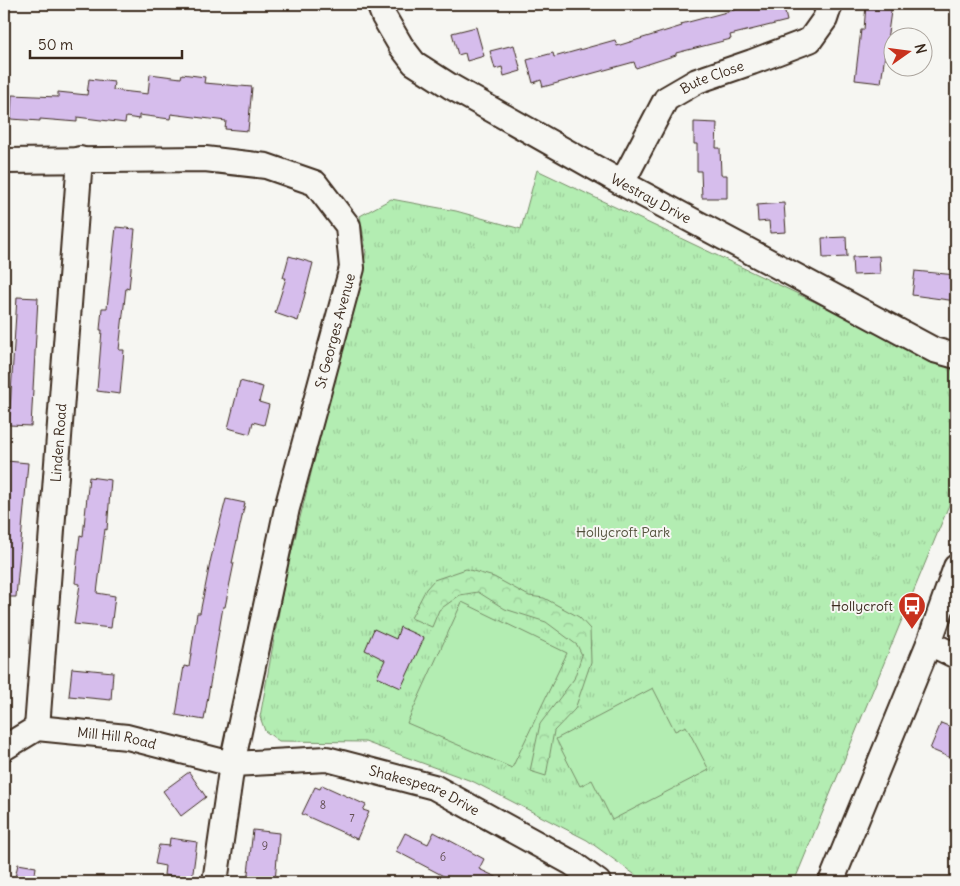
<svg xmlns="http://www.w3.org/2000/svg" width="960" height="886" viewBox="0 0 960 886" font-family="Delius,sans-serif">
<defs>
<pattern id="grass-tufts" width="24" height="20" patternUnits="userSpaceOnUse" patternTransform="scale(1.25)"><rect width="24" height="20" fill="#b3edb2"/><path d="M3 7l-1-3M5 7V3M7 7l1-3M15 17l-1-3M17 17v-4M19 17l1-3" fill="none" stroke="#9bcb99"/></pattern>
<pattern id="forest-crowns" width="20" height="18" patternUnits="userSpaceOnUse" patternTransform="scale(1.25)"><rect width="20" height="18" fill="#b3edb2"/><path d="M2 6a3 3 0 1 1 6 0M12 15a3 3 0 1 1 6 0" fill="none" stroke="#9bcb99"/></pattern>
</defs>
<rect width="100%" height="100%" fill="#f6f6f2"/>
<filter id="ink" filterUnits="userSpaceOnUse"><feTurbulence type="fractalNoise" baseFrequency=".02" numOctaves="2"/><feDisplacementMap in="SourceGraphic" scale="10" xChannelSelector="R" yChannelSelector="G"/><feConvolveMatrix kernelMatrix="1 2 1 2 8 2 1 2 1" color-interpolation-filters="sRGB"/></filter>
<g filter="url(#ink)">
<polygon fill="url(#grass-tufts)" stroke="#778c68" points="537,170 956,369 956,488 794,882 645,882 587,840 474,782 365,742 279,741 265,731 260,717 285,578 366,252 360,216 391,199 456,211 521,229"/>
<polygon fill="url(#forest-crowns)" stroke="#778c68" points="466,569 494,577 529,596 544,598 579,617 590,629 591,662 575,709 554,731 546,776 530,771 540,724 574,679 582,655 577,645 546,622 505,609 478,592 460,595 439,610 432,627 411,618 426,589 434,580"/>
<g fill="#b3edb2" stroke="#778c68">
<polygon points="462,602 567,653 512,768 407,723"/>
<polygon points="653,688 675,731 686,726 709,770 612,820 592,780 580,786 556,739"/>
</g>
<g fill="#d6bdec" stroke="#3b2a1e">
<polygon points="737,4 783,4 787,21 730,35 731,39 676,53 676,55 636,68 634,62 543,87 541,80 533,83 527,60 553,53 554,57 615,40 617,46 682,26 681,24 738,9"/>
<polygon points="866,4 892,4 881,83 855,80 861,30 864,30"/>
<polygon points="476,27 484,56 467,61 465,53 458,55 452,33"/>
<polygon points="514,45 521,71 504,76 502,67 495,69 490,51"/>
<polygon points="150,74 181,78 182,74 205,77 204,83 252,87 248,131 225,129 226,121 171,114 170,119 139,115 139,119 126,117 125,123 77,117 77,122 40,119 40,121 11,119 12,95 58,97 58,92 87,95 89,79 114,82 113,90 148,94"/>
<polygon points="694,122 717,123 716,148 720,148 721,175 727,175 727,198 702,198 701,171 697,171 697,144 694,144"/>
<polygon points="784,203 786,232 770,233 769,221 758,222 757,205"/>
<polygon points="116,227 135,229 129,289 126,288 119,350 124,350 120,394 97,391 102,330 100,330 102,308 107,308"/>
<polygon points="846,237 847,257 823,258 822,238"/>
<polygon points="289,256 313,263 298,321 275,313 286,278 283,278"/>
<polygon points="879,256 880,274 853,275 852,257"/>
<polygon points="915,271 956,275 956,301 912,295"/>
<polygon points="17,297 38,298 31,426 9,425"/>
<polygon points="240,381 263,387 259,402 269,405 264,425 253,422 250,434 228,428"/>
<polygon points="7,461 28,463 16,597 4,597 4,509"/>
<polygon points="89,477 111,480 107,530 105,529 97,593 115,596 111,628 74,624 80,584 75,583 78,551 80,535 83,536"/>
<polygon points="226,499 245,503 232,563 234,563 225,607 223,607 204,720 176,715 184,666 189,667 197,613 200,613 211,558"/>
<polygon points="400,627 424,638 401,688 377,677 385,660 365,650 374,629 396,639"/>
<polygon points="72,668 113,672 111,700 69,696"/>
<polygon points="941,723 956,729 956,745 951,758 930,749"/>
<polygon points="189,772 206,797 181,816 163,791"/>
<polygon points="322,785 366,805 363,810 369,812 357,839 302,814 315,787 320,789"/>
<polygon points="253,830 279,833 275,882 247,882"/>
<polygon points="434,832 484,859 479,869 507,882 455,882 396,851 405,833 428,844"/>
<polygon points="170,838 197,842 192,880 164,875 165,866 155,864 159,845 169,846"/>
<polygon points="18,864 36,867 34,882 14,882"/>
</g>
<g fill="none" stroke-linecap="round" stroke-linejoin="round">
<defs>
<g id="minor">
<path id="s1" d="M379 4 384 17 401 46 414 63 450 86 622 183 934 350 956 356"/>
<polyline points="4,161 205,159 266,166 315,183 348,226 352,268 287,508 232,764 215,882"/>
<path id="s2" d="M622 183 666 99 697 81 752 62 810 40 825 19 830 4"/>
<polyline points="929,643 956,656"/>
<path id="s3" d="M37 728 80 159"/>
<path id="s4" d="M4 748 37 728 127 737 232 764 327 759 434 787 572 863 598 882"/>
<polyline points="831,882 929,643 956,567"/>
</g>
</defs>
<use href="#minor" stroke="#3b2a1e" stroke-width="28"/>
<use href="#minor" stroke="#f6f6f2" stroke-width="24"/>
</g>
</g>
<defs>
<symbol id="bus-pin" viewBox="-11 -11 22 30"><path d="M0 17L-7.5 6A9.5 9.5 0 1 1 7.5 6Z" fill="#c8321e" stroke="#f6f6f2"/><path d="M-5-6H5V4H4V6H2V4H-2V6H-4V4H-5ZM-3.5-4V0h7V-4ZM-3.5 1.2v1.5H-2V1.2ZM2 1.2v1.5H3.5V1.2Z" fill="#fff"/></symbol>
</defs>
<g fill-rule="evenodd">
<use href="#bus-pin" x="896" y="590" width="32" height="43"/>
</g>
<g text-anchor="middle" stroke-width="4" stroke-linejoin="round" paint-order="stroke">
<g font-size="11" fill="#624f52">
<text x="323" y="809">8</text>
<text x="352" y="822">7</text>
<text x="265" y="850">9</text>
<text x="443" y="861">6</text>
</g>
<g font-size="14" fill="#3b2a1e" stroke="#f6f6f2">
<text dy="5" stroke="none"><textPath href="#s2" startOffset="146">Bute Close</textPath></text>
<text dy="5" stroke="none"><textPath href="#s1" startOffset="342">Westray Drive</textPath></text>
<text transform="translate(335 331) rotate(-75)" y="5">St Georges Avenue</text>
<text dy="5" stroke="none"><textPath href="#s3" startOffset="286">Linden Road</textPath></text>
<text dy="5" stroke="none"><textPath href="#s4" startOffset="119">Mill Hill Road</textPath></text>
<text dy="5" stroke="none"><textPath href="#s4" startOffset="435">Shakespeare Drive</textPath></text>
</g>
<g font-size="14" fill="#53513c" stroke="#f6f6f2">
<text x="623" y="537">Hollycroft Park</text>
</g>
<g font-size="14" fill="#3b2a1e" stroke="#f6f6f2" text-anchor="end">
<text x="893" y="611">Hollycroft</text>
</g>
</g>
<rect width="960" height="886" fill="none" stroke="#f6f6f2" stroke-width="20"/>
<rect x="10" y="10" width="940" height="866" fill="none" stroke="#3b2a1e" stroke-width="2" filter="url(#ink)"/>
<g transform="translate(908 52) rotate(76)"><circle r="24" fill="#f6f6f2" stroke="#aba49d"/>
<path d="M0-4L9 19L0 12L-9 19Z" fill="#c8321e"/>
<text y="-8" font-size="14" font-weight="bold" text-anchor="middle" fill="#3b2a1e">N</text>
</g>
<path d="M30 50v8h152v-8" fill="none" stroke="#3b2a1e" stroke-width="2.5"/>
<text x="38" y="50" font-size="15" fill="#3b2a1e" stroke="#f6f6f2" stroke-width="4" paint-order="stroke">50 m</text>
</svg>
